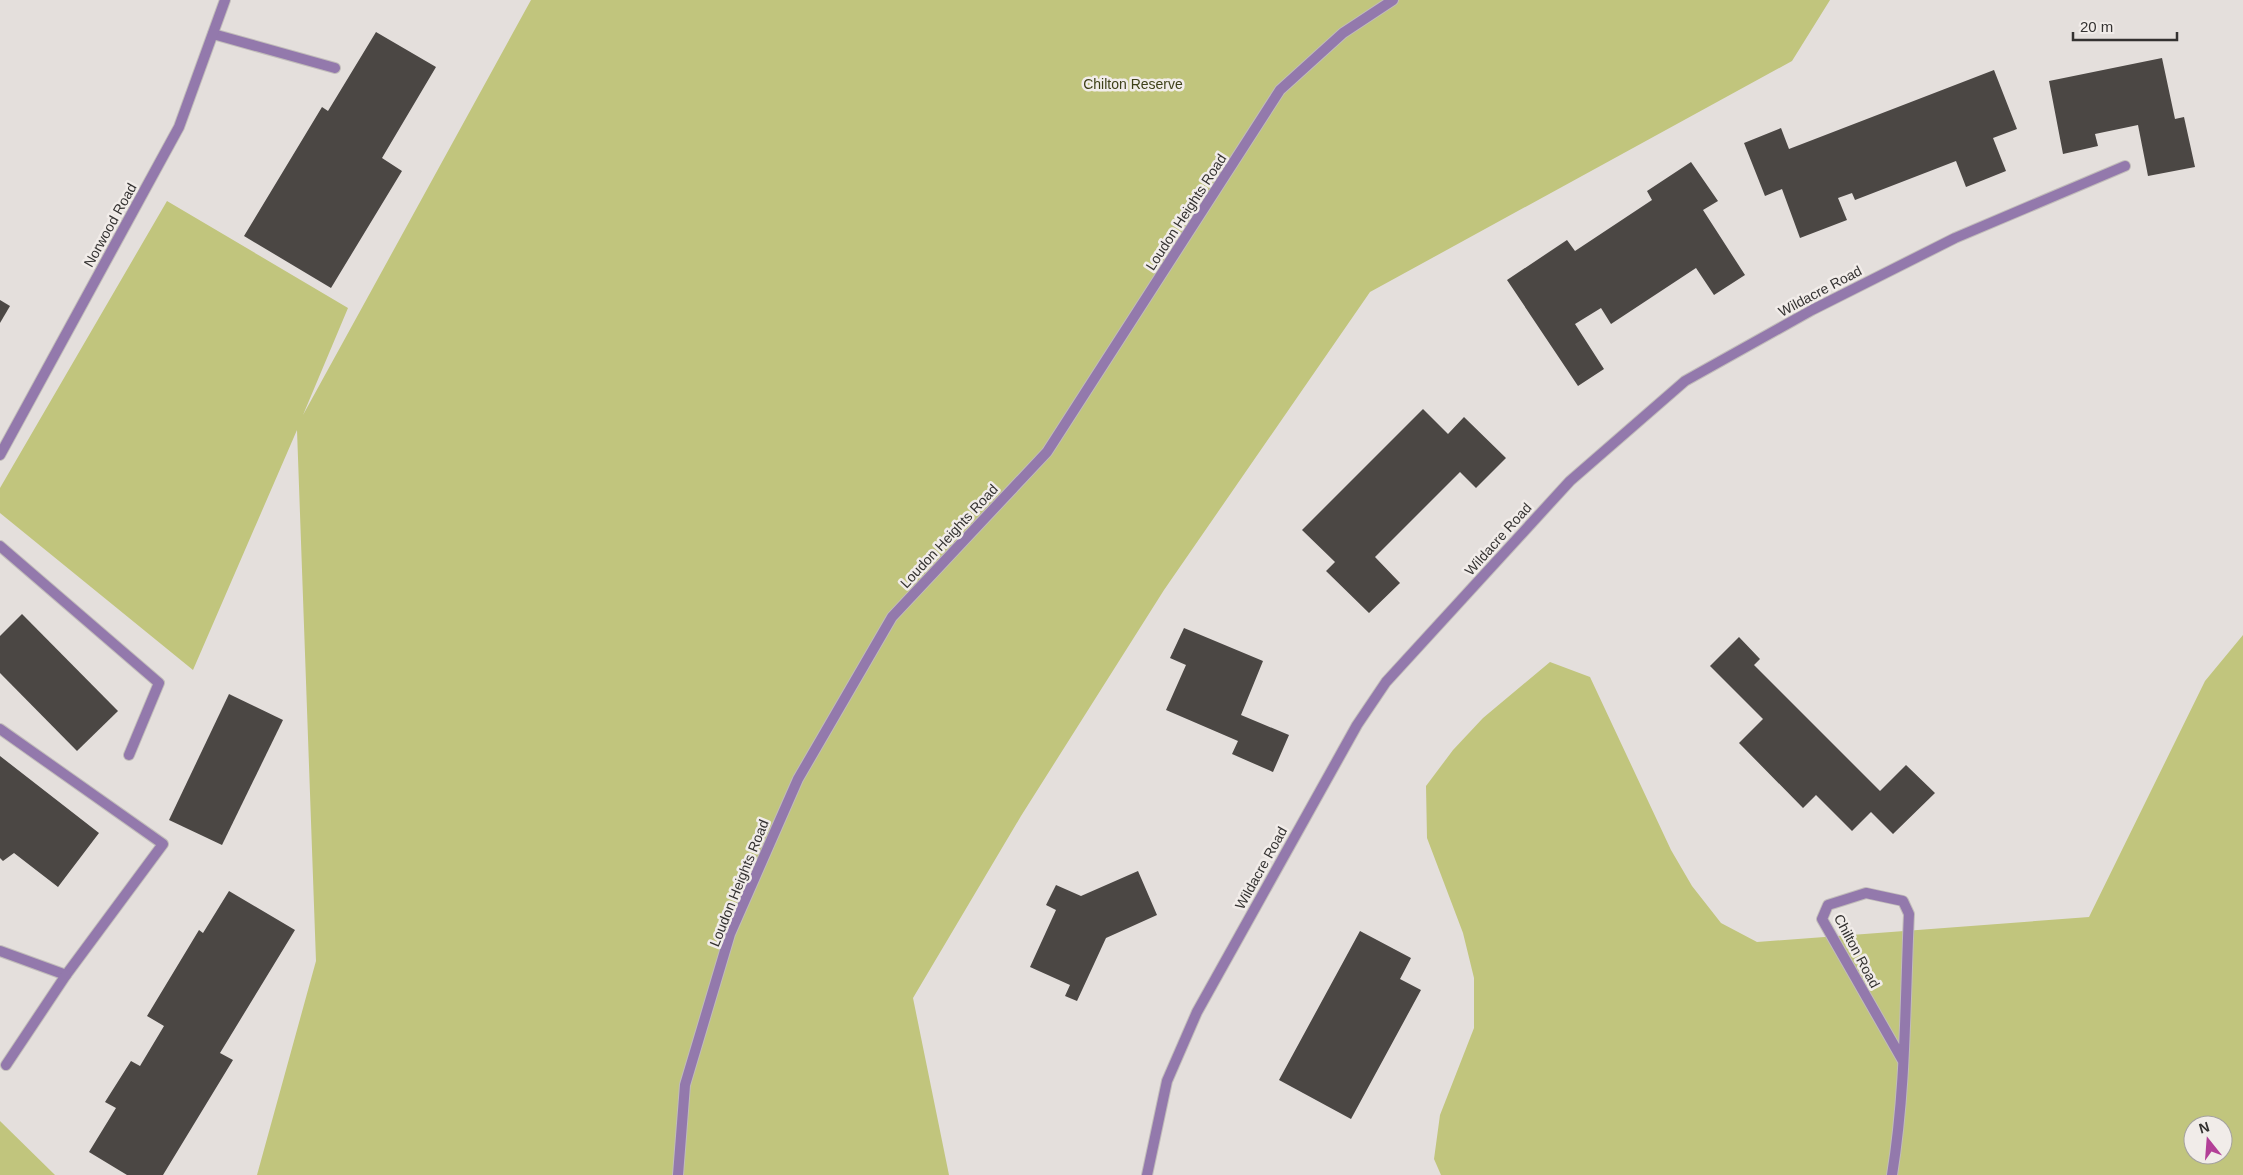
<svg xmlns="http://www.w3.org/2000/svg" width="2243" height="1175" viewBox="0 0 2243 1175" font-family="Arial,sans-serif">
<rect width="100%" height="100%" fill="#e4dfdc"/>
<g fill="#c1c57d" fill-rule="evenodd">
<polygon points="531,0 1830,0 1792,61 1370,292 1164,590 1021,816 913,998 949,1175 257,1175 316,961 297,430 193,670 0,513 0,488 167,201 348,308 303,415"/>
<path d="M2243 635V1175H1441L1434 1159 1440 1115 1474 1028V978L1463 933 1427 838 1426 786 1453 750 1483 718 1550 662 1590 677 1671 850 1692 886 1721 923 1757 942 2089 917 2205 681ZM2193 1125H2223V1155H2193Z"/>
<polygon points="0,1121 55,1175 0,1175"/>
</g>
<g fill="#4b4744">
<polygon points="376,32 436,67 382,158 402,171 331,288 244,236 322,107 328,111"/>
<polygon points="2162,58 2175,119 2184,117 2195,167 2148,176 2138,125 2095,134 2098,146 2063,154 2049,81"/>
<polygon points="1994,70 2017,129 1993,138 2006,171 1966,187 1956,161 1855,200 1852,193 1838,198 1847,220 1800,238 1782,189 1765,196 1744,143 1781,128 1789,149"/>
<polygon points="1691,162 1718,201 1703,210 1745,275 1714,295 1696,268 1611,324 1601,308 1575,324 1604,369 1578,386 1507,280 1567,240 1575,251 1652,200 1647,191"/>
<polygon points="0,300 10,306 0,323"/>
<polygon points="1423,409 1448,434 1464,417 1506,458 1476,488 1460,472 1375,557 1400,583 1369,613 1326,571 1335,562 1302,530"/>
<polygon points="22,614 118,711 77,751 0,673 0,636"/>
<polygon points="1184,628 1263,661 1241,715 1289,735 1273,772 1232,754 1238,741 1166,710 1186,665 1170,658"/>
<polygon points="1739,637 1760,659 1754,665 1880,791 1906,765 1935,793 1893,834 1871,812 1852,831 1816,795 1803,808 1739,743 1763,719 1710,666"/>
<polygon points="229,694 283,720 222,845 169,820"/>
<polygon points="0,756 99,833 58,887 14,853 3,861 0,858"/>
<polygon points="1138,871 1157,915 1106,938 1077,1001 1065,996 1070,985 1030,967 1056,910 1046,905 1056,885 1081,896"/>
<polygon points="229,891 295,930 220,1053 233,1060 163,1175 127,1175 89,1152 116,1108 105,1102 131,1061 140,1066 164,1026 147,1016 199,930 203,933"/>
<polygon points="1360,931 1411,958 1400,979 1421,990 1351,1119 1279,1080"/>
</g>
<g fill="none" stroke-linecap="round" stroke-linejoin="round">
<defs>
<g id="service">
<polyline points="213,34 335,68"/>
<polyline points="0,546 159,683 129,755"/>
<polyline points="0,729 163,844 66,975 0,951"/>
<polyline points="6,1065 66,975"/>
</g>
<g id="minor">
<polyline points="0,455 179,127 225,0"/>
<polyline points="1147,1175 1167,1081 1197,1012 1357,725 1386,682 1570,481 1685,381 1812,310 1955,238 2125,166"/>
<path d="M1892 1175C1906 1089 1905 1001 1909 914L1903 901 1866 893 1828 905 1822 919 1903 1061"/>
</g>
<polyline id="tertiary" points="678,1175 685,1085 730,934 798,779 892,617 1047,452 1280,90 1343,33 1393,0"/>
</defs>
<use href="#service" stroke="#c1bcba" stroke-width="12"/>
<use href="#minor" stroke="#c1bcba" stroke-width="12"/>
<use href="#tertiary" stroke="#c1bcba" stroke-width="12"/>
<use href="#service" stroke="#9379ac" stroke-width="10"/>
<use href="#minor" stroke="#9379ac" stroke-width="10"/>
<use href="#tertiary" stroke="#9379ac" stroke-width="10"/>
</g>
<g text-anchor="middle" stroke-width="5" stroke-linejoin="round" paint-order="stroke">
<g font-size="14" fill="#3e4019" stroke="#f1ece9">
<text x="1133" y="89">Chilton Reserve</text>
</g>
<g font-size="14" fill="#343231" stroke="#f1ece9">
<text transform="translate(1186 212) rotate(-57)" y="5">Loudon Heights Road</text>
<text transform="translate(110 225) rotate(-61)" y="5">Norwood Road</text>
<text transform="translate(1820 291) rotate(-28)" y="5">Wildacre Road</text>
<text transform="translate(949 536) rotate(-47)" y="5">Loudon Heights Road</text>
<text transform="translate(1498 539) rotate(-48)" y="5">Wildacre Road</text>
<text transform="translate(1261 868) rotate(-61)" y="5">Wildacre Road</text>
<text transform="translate(739 883) rotate(-68)" y="5">Loudon Heights Road</text>
<text transform="translate(1857 951) rotate(62)" y="5">Chilton Road</text>
</g>
</g>
<g transform="translate(2208 1140) rotate(343)"><circle r="24" fill="#f1ece9" stroke="#a5a29f"/>
<path d="M0-4L9 19L0 12L-9 19Z" fill="#b33f97"/>
<text y="-8" font-size="14" font-weight="bold" text-anchor="middle" fill="#343231">N</text>
</g>
<path d="M2073 32v8h104v-8" fill="none" stroke="#343231" stroke-width="2.5"/>
<text x="2080" y="32" font-size="15" fill="#343231" stroke="#f1ece9" stroke-width="4" paint-order="stroke">20 m</text>
</svg>
